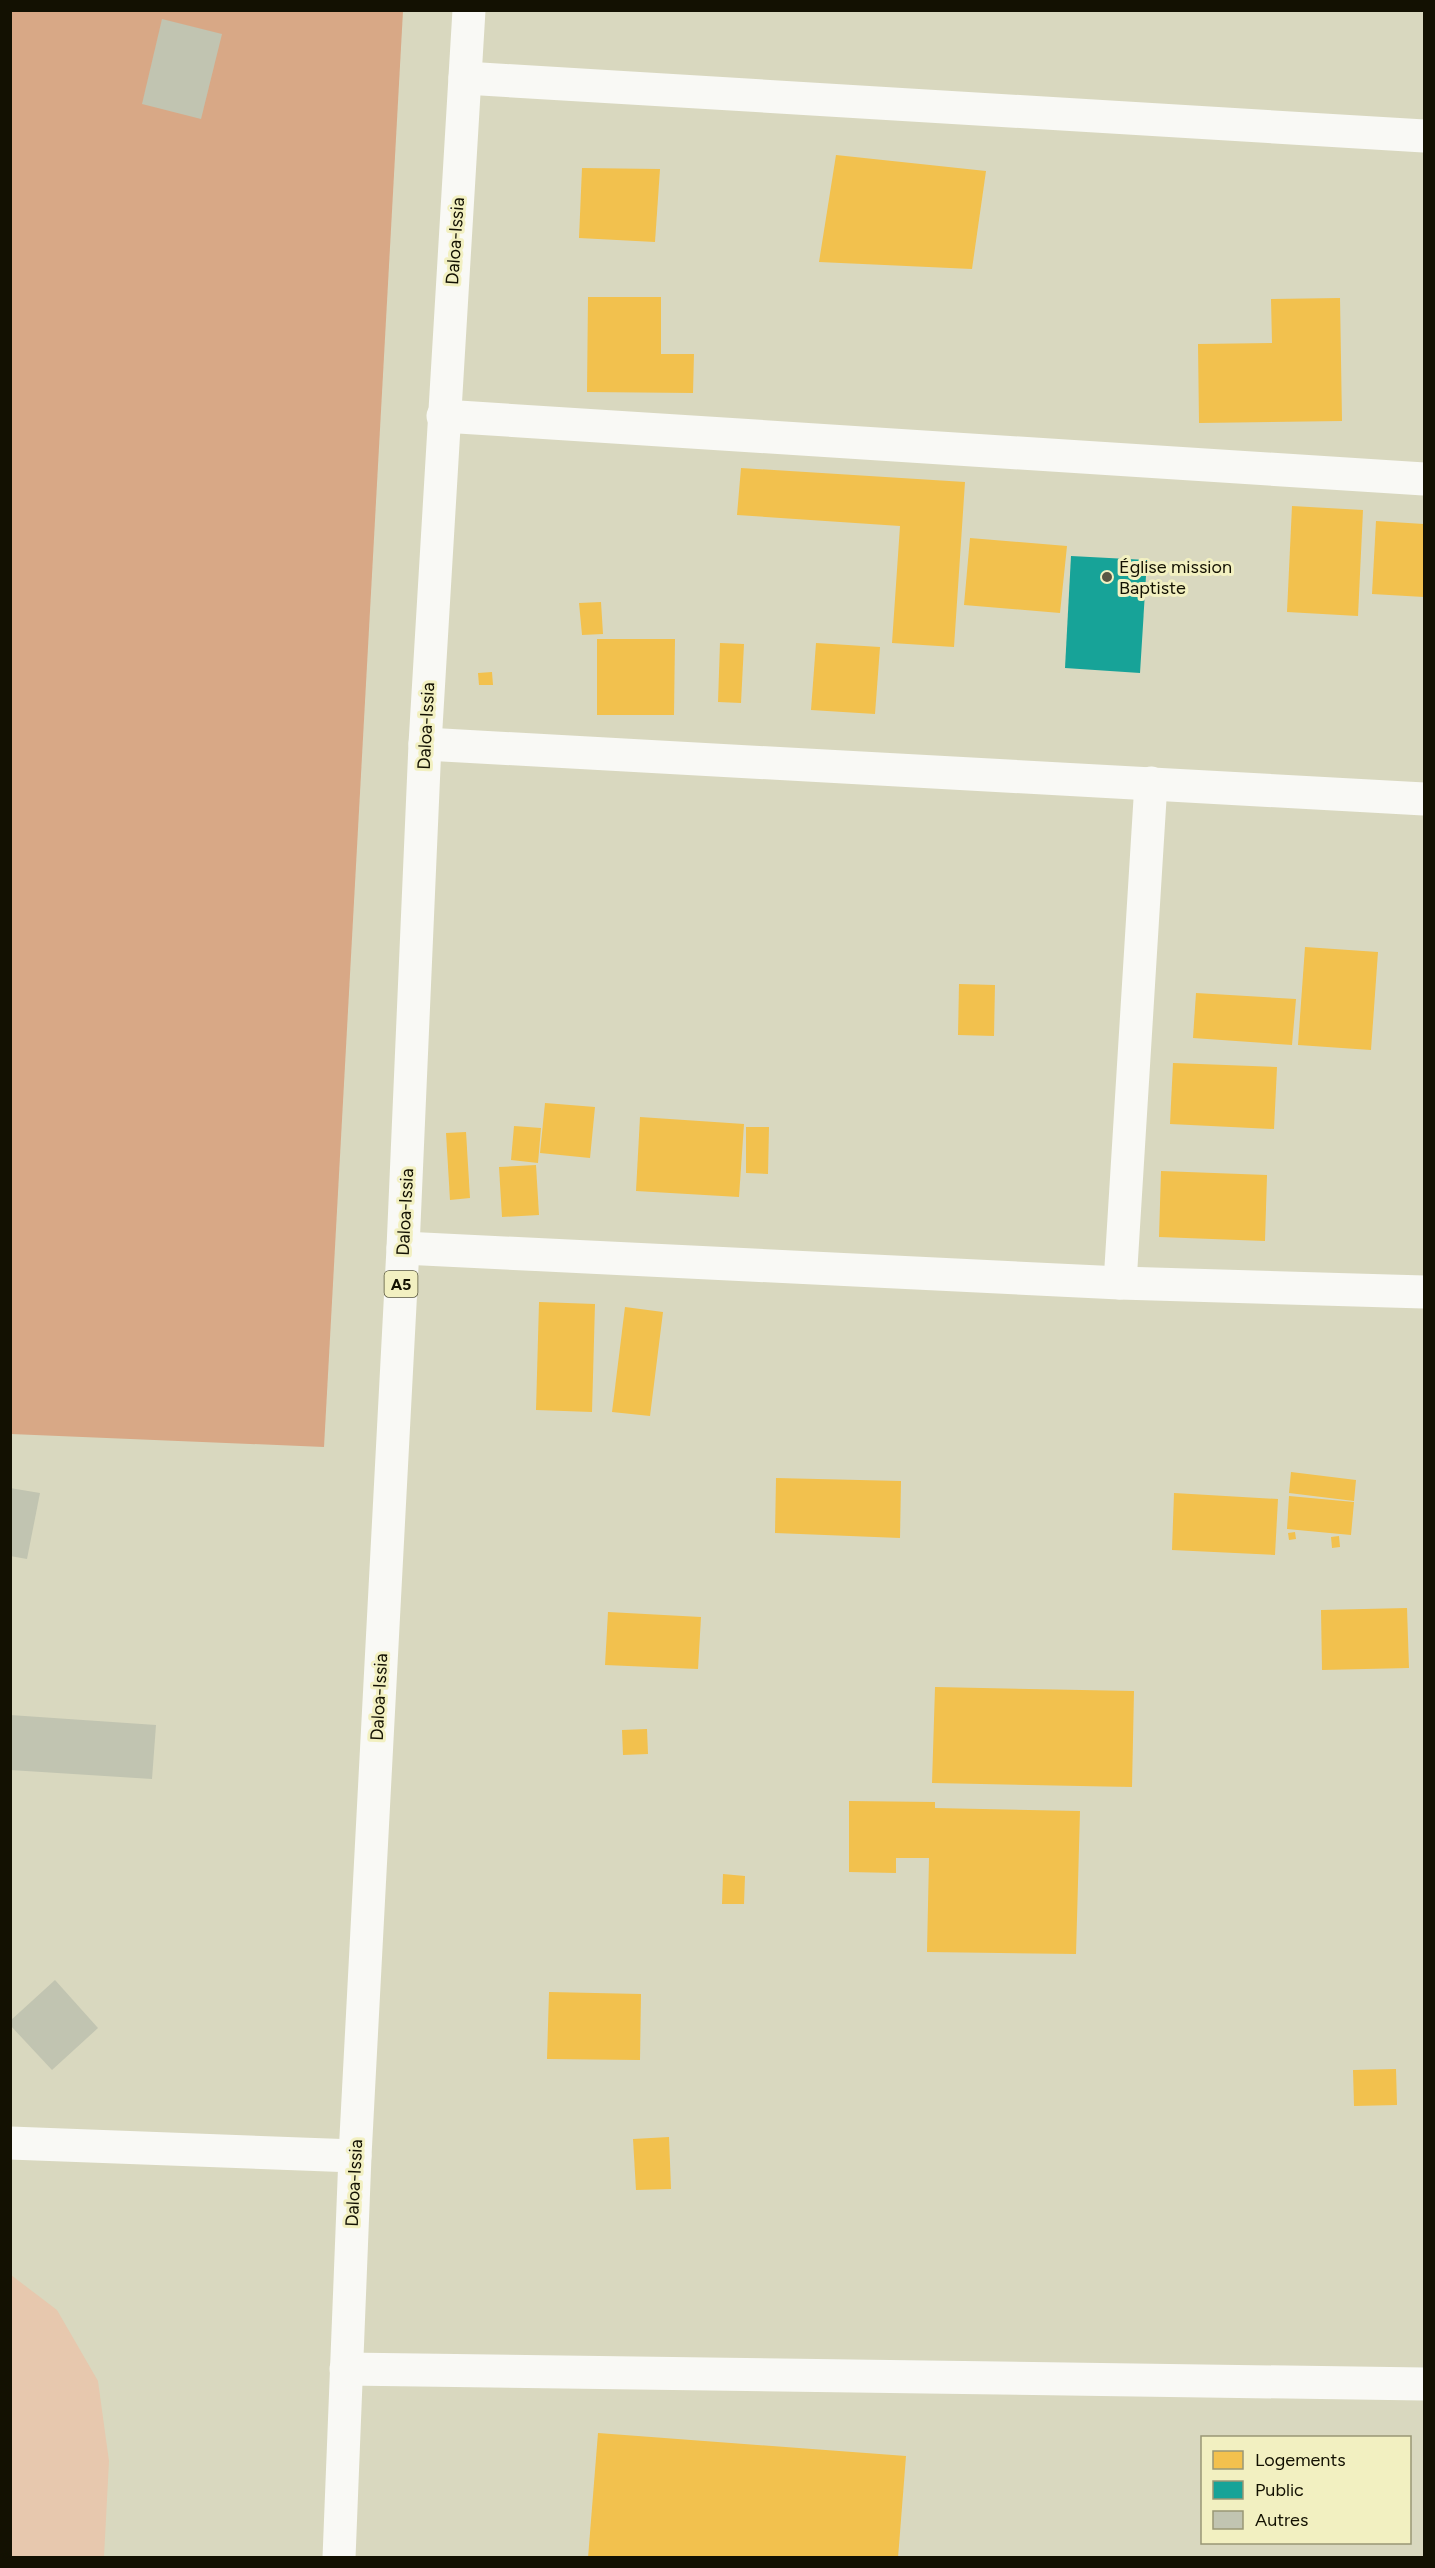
<svg xmlns="http://www.w3.org/2000/svg" width="1435" height="2568" viewBox="0 0 1435 2568" font-family="Figtree,sans-serif">
<rect width="100%" height="100%" fill="#d9d8bf"/>
<polygon fill="#e7c8ae" points="11,2275 57,2310 98,2381 109,2461 104,2557 11,2557"/>
<polygon fill="#d8a886" points="11,11 403,11 324,1447 11,1434"/>
<g fill="#f2c14e">
<polygon points="836,155 986,171 972,269 819,262"/>
<polygon points="582,168 660,169 655,242 579,238"/>
<polygon points="588,297 661,297 661,354 694,354 693,393 587,392"/>
<polygon points="1340,298 1342,421 1199,423 1198,344 1272,343 1271,299"/>
<polygon points="741,468 965,482 954,647 892,643 900,526 737,515"/>
<polygon points="1292,506 1363,510 1358,616 1287,612"/>
<polygon points="1376,521 1424,524 1424,597 1372,594"/>
<polygon points="970,538 1067,546 1060,613 964,605"/>
<polygon points="601,602 603,634 582,635 579,603"/>
<polygon points="597,639 675,639 674,715 597,715"/>
<polygon points="720,643 744,644 741,703 718,702"/>
<polygon points="816,643 880,647 875,714 811,710"/>
<polygon points="492,672 493,685 479,685 478,673"/>
<polygon points="1305,947 1378,952 1371,1050 1298,1045"/>
<polygon points="959,984 995,985 994,1036 958,1035"/>
<polygon points="1196,993 1296,999 1292,1045 1193,1038"/>
<polygon points="1173,1063 1277,1067 1274,1129 1170,1124"/>
<polygon points="545,1103 595,1107 590,1158 540,1153"/>
<polygon points="640,1117 744,1124 739,1197 636,1191"/>
<polygon points="514,1126 541,1128 538,1163 511,1160"/>
<polygon points="746,1127 769,1127 768,1174 746,1173"/>
<polygon points="466,1132 470,1198 450,1200 446,1133"/>
<polygon points="536,1165 539,1215 502,1217 499,1167"/>
<polygon points="1161,1171 1267,1175 1265,1241 1159,1237"/>
<polygon points="539,1302 595,1304 592,1412 536,1410"/>
<polygon points="625,1307 663,1312 650,1416 612,1412"/>
<polygon points="1291,1472 1356,1480 1354,1501 1289,1493"/>
<polygon points="776,1478 901,1481 900,1538 775,1533"/>
<polygon points="1174,1493 1278,1499 1275,1555 1172,1550"/>
<polygon points="1289,1496 1354,1502 1351,1535 1287,1529"/>
<polygon points="1295,1532 1296,1539 1289,1540 1288,1533"/>
<polygon points="1339,1536 1340,1547 1332,1548 1331,1537"/>
<polygon points="1407,1608 1409,1668 1322,1670 1321,1610"/>
<polygon points="608,1612 701,1617 698,1669 605,1665"/>
<polygon points="935,1687 1134,1691 1132,1787 932,1783"/>
<polygon points="647,1729 648,1754 623,1755 622,1730"/>
<polygon points="849,1801 935,1802 935,1808 1080,1811 1076,1954 927,1952 929,1858 896,1858 896,1873 849,1872"/>
<polygon points="723,1874 745,1876 744,1904 722,1904"/>
<polygon points="549,1992 641,1994 640,2060 547,2059"/>
<polygon points="1396,2069 1397,2105 1354,2106 1353,2070"/>
<polygon points="669,2137 671,2189 636,2190 633,2139"/>
<polygon points="598,2433 906,2456 898,2558 588,2558"/>
</g>
<polygon fill="#17a398" points="1071,556 1147,560 1140,673 1065,668"/>
<g fill="#c1c4b1">
<polygon points="162,19 222,34 201,119 142,104"/>
<polygon points="10,1488 40,1493 27,1559 10,1556"/>
<polygon points="10,1715 156,1725 152,1779 10,1770"/>
<polygon points="55,1980 98,2028 52,2070 10,2025 10,2021"/>
</g>
<g fill="none" stroke-linecap="round" stroke-linejoin="round">
<g stroke="#f9f9f5" stroke-width="33">
<polyline points="465,78 1424,136"/>
<polyline points="443,416 1424,479"/>
<polyline points="425,744 1424,799"/>
<polyline points="403,1248 1120,1283 1424,1292"/>
<polyline points="1120,1283 1151,783"/>
<polyline points="10,2143 355,2156"/>
<polyline points="346,2369 1424,2384"/>
</g>
<polyline stroke="#f9f9f5" stroke-width="33" points="339,2558 355,2156 403,1248 425,744 469,10"/>
</g>
<circle fill="#585744" stroke="#f2f0c1" stroke-width="2" cx="1107" cy="577" r="6"/>
<g text-anchor="middle" stroke-width="6" stroke-linejoin="round" paint-order="stroke">
<rect fill="#f2f0c1" stroke="#56543b" stroke-width="1.5" x="384.5" y="1271" width="33" height="26" rx="4.5"/>
<g font-size="16" font-weight="bold" fill="#131102">
<text x="401" y="1290">A5</text>
</g>
<g font-size="18" fill="#131102" stroke="#f2f0c1">
<text transform="translate(455 241) rotate(-86)" y="6">Daloa-Issia</text>
<text transform="translate(426 726) rotate(-87)" y="6">Daloa-Issia</text>
<text transform="translate(405 1212) rotate(-87)" y="6">Daloa-Issia</text>
<text transform="translate(379 1697) rotate(-87)" y="6">Daloa-Issia</text>
<text transform="translate(354 2183) rotate(-87)" y="6">Daloa-Issia</text>
</g>
<g font-size="18" fill="#131102" stroke="#f2f0c1" text-anchor="start">
<text x="1119" y="573">Église mission<tspan x="1119" dy="21">Baptiste</tspan></text>
</g>
</g>
<rect width="1435" height="2568" fill="none" stroke="#131102" stroke-width="24"/>
<rect x="1201" y="2436" width="210" height="108" fill="#f2f0c1" stroke="#999775" stroke-width="1.5"/>
<rect x="1213" y="2451" width="30" height="18" fill="#f2c14e" stroke="#999775" stroke-width="1.5"/>
<text x="1255" y="2466" font-size="18" fill="#131102">Logements</text>
<rect x="1213" y="2481" width="30" height="18" fill="#17a398" stroke="#999775" stroke-width="1.5"/>
<text x="1255" y="2496" font-size="18" fill="#131102">Public</text>
<rect x="1213" y="2511" width="30" height="18" fill="#c1c4b1" stroke="#999775" stroke-width="1.5"/>
<text x="1255" y="2526" font-size="18" fill="#131102">Autres</text>
</svg>
